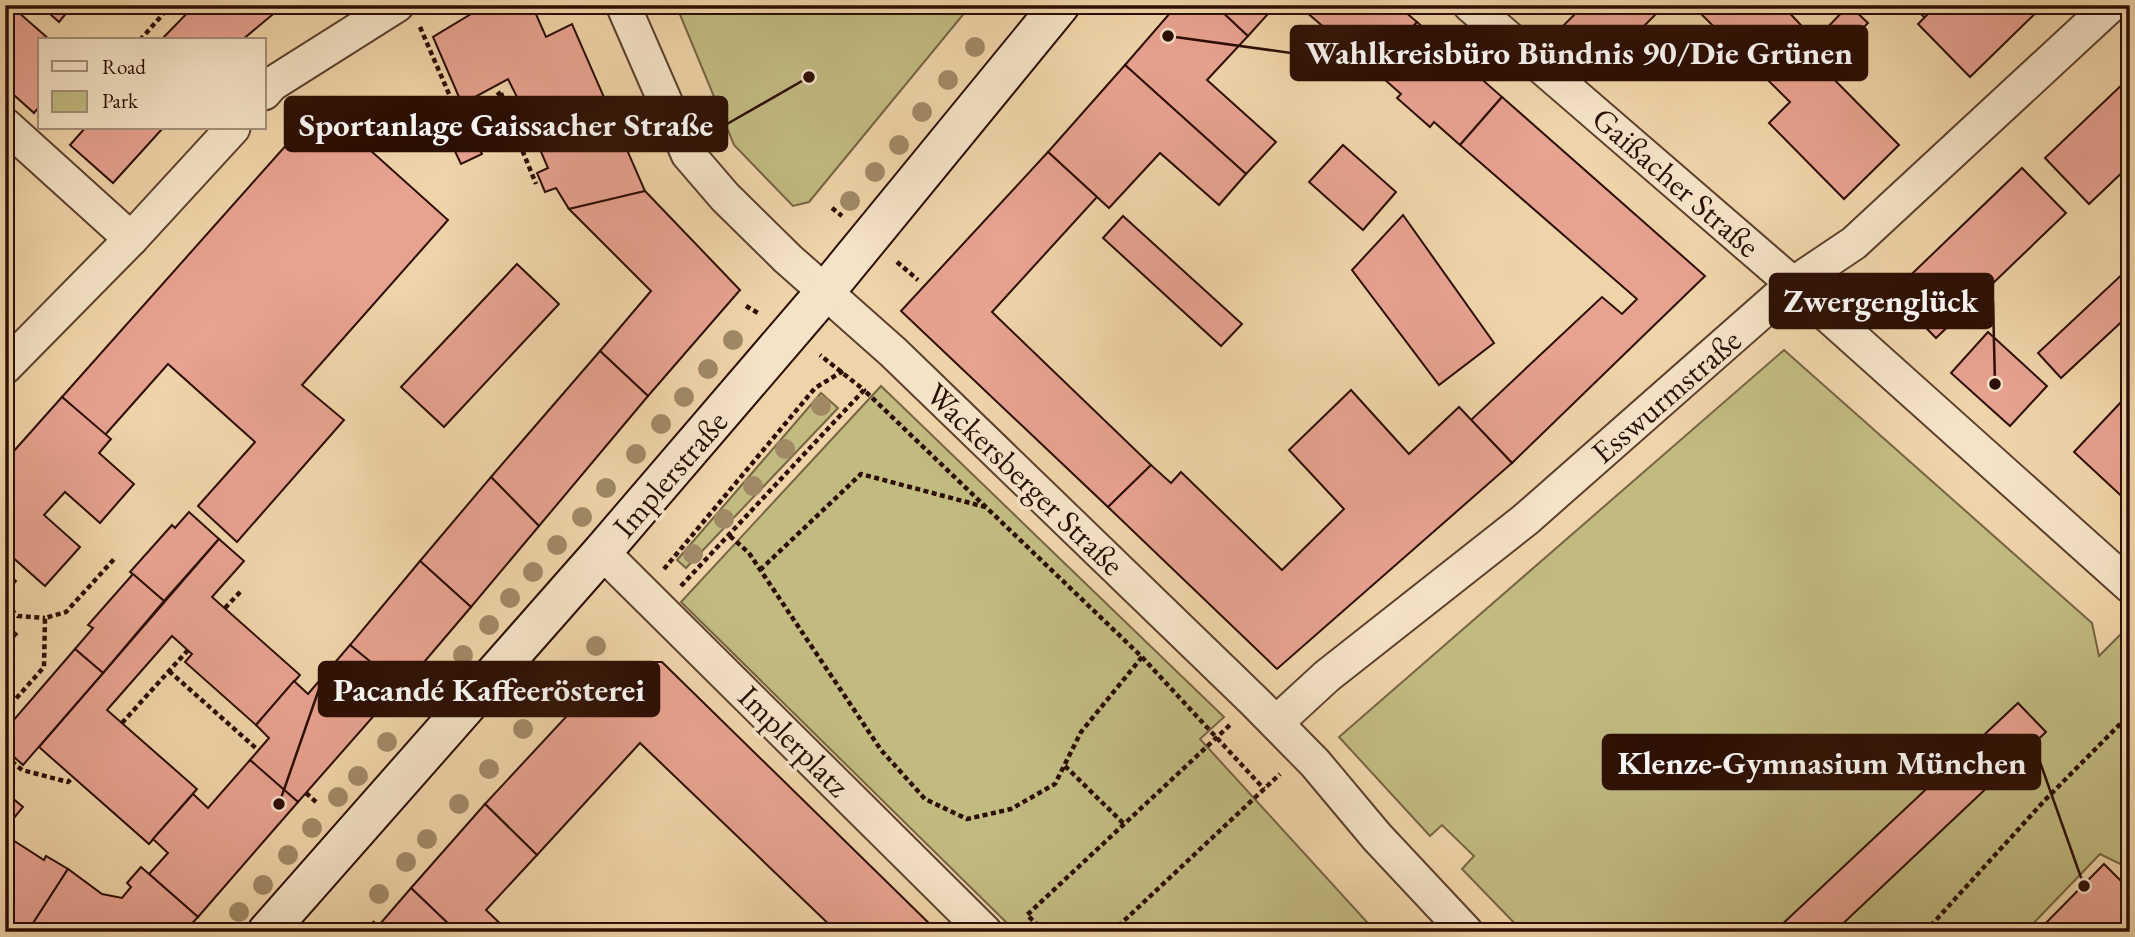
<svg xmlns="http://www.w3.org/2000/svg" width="2135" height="937" viewBox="0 0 2135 937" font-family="'EB Garamond',serif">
<rect width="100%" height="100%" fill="#f0d4a9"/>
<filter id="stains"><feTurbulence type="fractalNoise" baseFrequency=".00286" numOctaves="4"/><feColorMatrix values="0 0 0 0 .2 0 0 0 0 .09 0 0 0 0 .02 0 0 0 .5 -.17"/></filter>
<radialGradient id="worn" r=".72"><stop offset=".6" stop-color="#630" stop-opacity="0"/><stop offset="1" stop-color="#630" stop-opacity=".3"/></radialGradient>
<g fill="#c1bb82" stroke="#766442" stroke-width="2">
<polygon points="676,5 971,5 809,202 793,206 734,145"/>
<polygon points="1784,350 2092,623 2099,656 2130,625 2130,859 2120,864 2100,854 2025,932 1523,932 1462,869 1474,856 1442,825 1430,836 1339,737"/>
<polygon points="881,386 1224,717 1200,739 1376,932 1016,932 681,602"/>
<polygon points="821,393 838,408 686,568 677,560"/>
</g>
<g fill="#e8a290" stroke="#2b0e03" stroke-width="2">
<polygon points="5,5 10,5 50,40 40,40 40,106 34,113 5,87"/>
<polygon points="40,5 73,5 59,22"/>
<polygon points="195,5 284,5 242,40 161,40"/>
<polygon points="486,5 532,5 546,37 572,24 645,191 569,209 556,188 545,192 537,173 548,168 527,119 516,124 508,104 518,99 508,79 462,104 433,37"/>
<polygon points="1177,5 1215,5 1248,36 1207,80 1276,142 1246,174 1125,65"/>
<polygon points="1215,5 1276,5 1248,36"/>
<polygon points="1298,5 1397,5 1417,22 1375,71"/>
<polygon points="1584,5 1665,5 1604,66 1564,25"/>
<polygon points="1692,5 1782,5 1815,40 1805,50 1899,145 1844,199 1769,123 1790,102"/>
<polygon points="1849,5 1868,23 1840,51 1822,33"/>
<polygon points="1912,5 1937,5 1925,18"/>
<polygon points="1937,5 2044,5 1970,77 1918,24"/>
<polygon points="1417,22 1502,97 1460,145 1434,122 1430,127 1397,98 1401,94 1375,71"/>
<polygon points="1125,65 1246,174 1219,205 1160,153 1109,208 1048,152"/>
<polygon points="2130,77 2130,165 2089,204 2045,158"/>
<polygon points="1502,97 1705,276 1512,463 1471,420 1602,297 1622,314 1637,299 1460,145"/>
<polygon points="321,106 448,220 302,385 344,420 237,542 198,506 255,442 168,364 105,435 62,397"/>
<polygon points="85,128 163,128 113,183 70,145"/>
<polygon points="472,133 482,154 461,164 451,143"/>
<polygon points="1343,145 1396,192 1363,230 1309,182"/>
<polygon points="1048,152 1097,197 992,312 1151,465 1108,507 901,311"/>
<polygon points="2022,168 2066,213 1936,338 1892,293"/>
<polygon points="645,191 740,290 648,396 600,351 651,291 569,209"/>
<polygon points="1403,215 1494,343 1439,385 1352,270"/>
<polygon points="1123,216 1242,324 1221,346 1103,238"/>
<polygon points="517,264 559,304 444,427 401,387"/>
<polygon points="2130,267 2130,314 2061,378 2038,353"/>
<polygon points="1988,332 2047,386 2010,426 1951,373"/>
<polygon points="600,351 648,396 539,526 491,477"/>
<polygon points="1351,390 1409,454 1459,407 1512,463 1277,669 1108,507 1151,465 1171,483 1181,472 1282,570 1344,509 1289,450"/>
<polygon points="62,397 111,439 99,453 134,484 100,523 65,492 44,515 80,547 45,586 11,556 5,558 5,461"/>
<polygon points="2122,401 2130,408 2130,504 2074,452"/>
<polygon points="491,477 539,526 471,607 420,561"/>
<polygon points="189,512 219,539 164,601 130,572 172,525 175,528"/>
<polygon points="219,539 244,561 212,597 300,675 256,725 185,662 192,654 172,636 107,710 197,789 149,844 39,747"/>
<polygon points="420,561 471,607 402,688 350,645"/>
<polygon points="5,571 16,581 5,594"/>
<polygon points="133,574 164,601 103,673 75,649 93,628 88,625"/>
<polygon points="5,624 17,634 5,647"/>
<polygon points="350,645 400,686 298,802 250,760 269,738 256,725 294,681 308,694"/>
<polygon points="75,649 103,673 23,765 5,749 5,730"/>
<polygon points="617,662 662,662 938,932 837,932 640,743 537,855 485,804"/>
<polygon points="2018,703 2046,732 1834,932 1774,932"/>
<polygon points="250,760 298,802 198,917 149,874 168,853 153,839 193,794 208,808"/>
<polygon points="5,792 23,807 5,829"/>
<polygon points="485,804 537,855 486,910 509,932 457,932 411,888"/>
<polygon points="5,835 44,860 46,856 68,869 28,931 5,917"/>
<polygon points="2104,864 2130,890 2130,932 2037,932"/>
<polygon points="141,867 198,917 184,932 28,931 68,869 102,894 122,898 131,887 127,883"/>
<polygon points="411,888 457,932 373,932"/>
</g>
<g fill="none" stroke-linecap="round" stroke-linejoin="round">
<defs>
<g id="street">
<polyline points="623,5 688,154 725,197 788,259 893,352 1255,702 1315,763 1377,837 1466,932"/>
<polyline points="1470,5 1793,284 2130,586"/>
<polyline points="264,93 272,84 397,5"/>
<polyline points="5,125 131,239"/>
<polyline points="5,367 131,239 233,128"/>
<polyline points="602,552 985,932"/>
<polyline points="1276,723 1327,676 1525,520 1793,284 1854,243 2111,5"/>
</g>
<polyline id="secondary" points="267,932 602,552 825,292 1060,5"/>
</defs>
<use href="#street" stroke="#5c402c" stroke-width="37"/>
<use href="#secondary" stroke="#2b0e03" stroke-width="42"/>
<g stroke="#2b0e03" stroke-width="4.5" stroke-dasharray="5 3.5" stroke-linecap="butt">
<polyline points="420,27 462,124 510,120 536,184"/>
<polyline points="140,40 171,5"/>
<polyline points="501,93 510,120"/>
<polyline points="464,122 501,92"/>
<polyline points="832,208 842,216"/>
<polyline points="897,262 918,280"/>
<polyline points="746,306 758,313"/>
<polyline points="730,536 749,553 881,750 925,799 967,819 1011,809 1055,784 1081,732 1142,657 864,390"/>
<polyline points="664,569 815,388 843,371"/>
<polyline points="760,570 861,474 989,508"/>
<polyline points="681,586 864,390 820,355"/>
<polyline points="5,604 18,616 45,618"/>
<polyline points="225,608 242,590"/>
<polyline points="1142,657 1264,789"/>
<polyline points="169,671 258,750"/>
<polyline points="5,711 44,667 45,618 66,612 116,557"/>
<polyline points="122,723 188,650"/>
<polyline points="5,756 22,770 68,782 73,777"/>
<polyline points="1065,766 1124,824"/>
<polyline points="306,793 316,802"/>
<polyline points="372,922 378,927"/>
<polyline points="1045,932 1027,915 1231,724"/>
<polyline points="1112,932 1280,774"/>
<polyline points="1925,932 2045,800 2130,714"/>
</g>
<use href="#street" stroke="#f5e3c7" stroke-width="33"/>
<use href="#secondary" stroke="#f5e3c7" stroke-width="38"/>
</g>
<g fill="#a18966">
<circle cx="975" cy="47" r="10"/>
<circle cx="948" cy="80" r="10"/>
<circle cx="922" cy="112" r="10"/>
<circle cx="899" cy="145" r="10"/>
<circle cx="875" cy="172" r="10"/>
<circle cx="850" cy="201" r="10"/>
<circle cx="733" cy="340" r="10"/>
<circle cx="708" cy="369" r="10"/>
<circle cx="684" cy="397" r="10"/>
<circle cx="821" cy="406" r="10"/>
<circle cx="661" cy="424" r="10"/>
<circle cx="785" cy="449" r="10"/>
<circle cx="636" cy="454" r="10"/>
<circle cx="753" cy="486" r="10"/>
<circle cx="606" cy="488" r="10"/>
<circle cx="582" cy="517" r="10"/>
<circle cx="724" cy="519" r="10"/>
<circle cx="557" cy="545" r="10"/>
<circle cx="693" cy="554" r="10"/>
<circle cx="533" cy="572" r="10"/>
<circle cx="510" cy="598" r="10"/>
<circle cx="489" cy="625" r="10"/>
<circle cx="596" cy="646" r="10"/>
<circle cx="463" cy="655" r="10"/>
<circle cx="573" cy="672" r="10"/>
<circle cx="417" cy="706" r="10"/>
<circle cx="523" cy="729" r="10"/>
<circle cx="387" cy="742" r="10"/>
<circle cx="489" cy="769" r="10"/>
<circle cx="358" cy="776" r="10"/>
<circle cx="338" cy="797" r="10"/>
<circle cx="459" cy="804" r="10"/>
<circle cx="312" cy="828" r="10"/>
<circle cx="427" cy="839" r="10"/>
<circle cx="288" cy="855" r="10"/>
<circle cx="406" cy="862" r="10"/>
<circle cx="263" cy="885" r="10"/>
<circle cx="379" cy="894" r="10"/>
<circle cx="239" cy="912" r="10"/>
</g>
<g text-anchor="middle" stroke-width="7" stroke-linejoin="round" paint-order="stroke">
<g font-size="32" fill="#2b0e03" stroke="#f5e3c7">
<text transform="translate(1676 182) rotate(41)" y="11">Gaißacher Straße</text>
<text transform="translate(1666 396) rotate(-41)" y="11">Esswurmstraße</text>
<text transform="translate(670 474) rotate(-49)" y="11">Implerstraße</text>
<text transform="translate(1025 479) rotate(44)" y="11">Wackersberger Straße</text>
<text transform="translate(794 741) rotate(45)" y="11">Implerplatz</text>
</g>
</g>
<path fill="none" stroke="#2b0e03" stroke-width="2.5" d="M1168 36L1291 53M809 77L727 124M1995 384L1993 301M279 804L319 689M2084 886L2040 762"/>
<g fill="#2b0e03" stroke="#f5e3c7" stroke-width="2.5">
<circle cx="1168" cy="36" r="7"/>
<circle cx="809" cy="77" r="7"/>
<circle cx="1995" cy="384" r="7"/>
<circle cx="279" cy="804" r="7"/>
<circle cx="2084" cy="886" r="7"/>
</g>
<g fill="#2b0e03" stroke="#2b0e03" stroke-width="2.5">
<rect x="1291" y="26" width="576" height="54" rx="7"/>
<rect x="285" y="97" width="442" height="54" rx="7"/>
<rect x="1770" y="274" width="223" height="54" rx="7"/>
<rect x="319" y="662" width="340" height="54" rx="7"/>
<rect x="1603" y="735" width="437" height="54" rx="7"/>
</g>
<g font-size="33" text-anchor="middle" font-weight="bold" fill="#fff">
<text x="1579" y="64">Wahlkreisbüro Bündnis 90/Die Grünen</text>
<text x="506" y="136">Sportanlage Gaissacher Straße</text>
<text x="1881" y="312">Zwergenglück</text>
<text x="489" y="701">Pacandé Kaffeerösterei</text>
<text x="1822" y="774">Klenze-Gymnasium München</text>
</g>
<rect width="2135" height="937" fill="none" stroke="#f0d4a9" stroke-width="28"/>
<rect x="7" y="7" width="2121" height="923" fill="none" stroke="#2b0e03" stroke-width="3.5"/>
<rect x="14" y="14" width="2107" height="909" fill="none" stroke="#2b0e03" stroke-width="2"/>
<rect x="38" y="38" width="228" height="91" fill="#f5e3c7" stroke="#a48e79" stroke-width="2"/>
<rect x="52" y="61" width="35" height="10" fill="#f5e3c7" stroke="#a48e79" stroke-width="2"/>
<text x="102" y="74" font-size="21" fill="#2b0e03">Road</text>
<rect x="52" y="91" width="35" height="21" fill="#c1bb82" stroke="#a48e79" stroke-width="2"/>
<text x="102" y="108" font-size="21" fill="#2b0e03">Park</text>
<rect width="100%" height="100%" filter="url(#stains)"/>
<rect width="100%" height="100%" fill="url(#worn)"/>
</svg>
